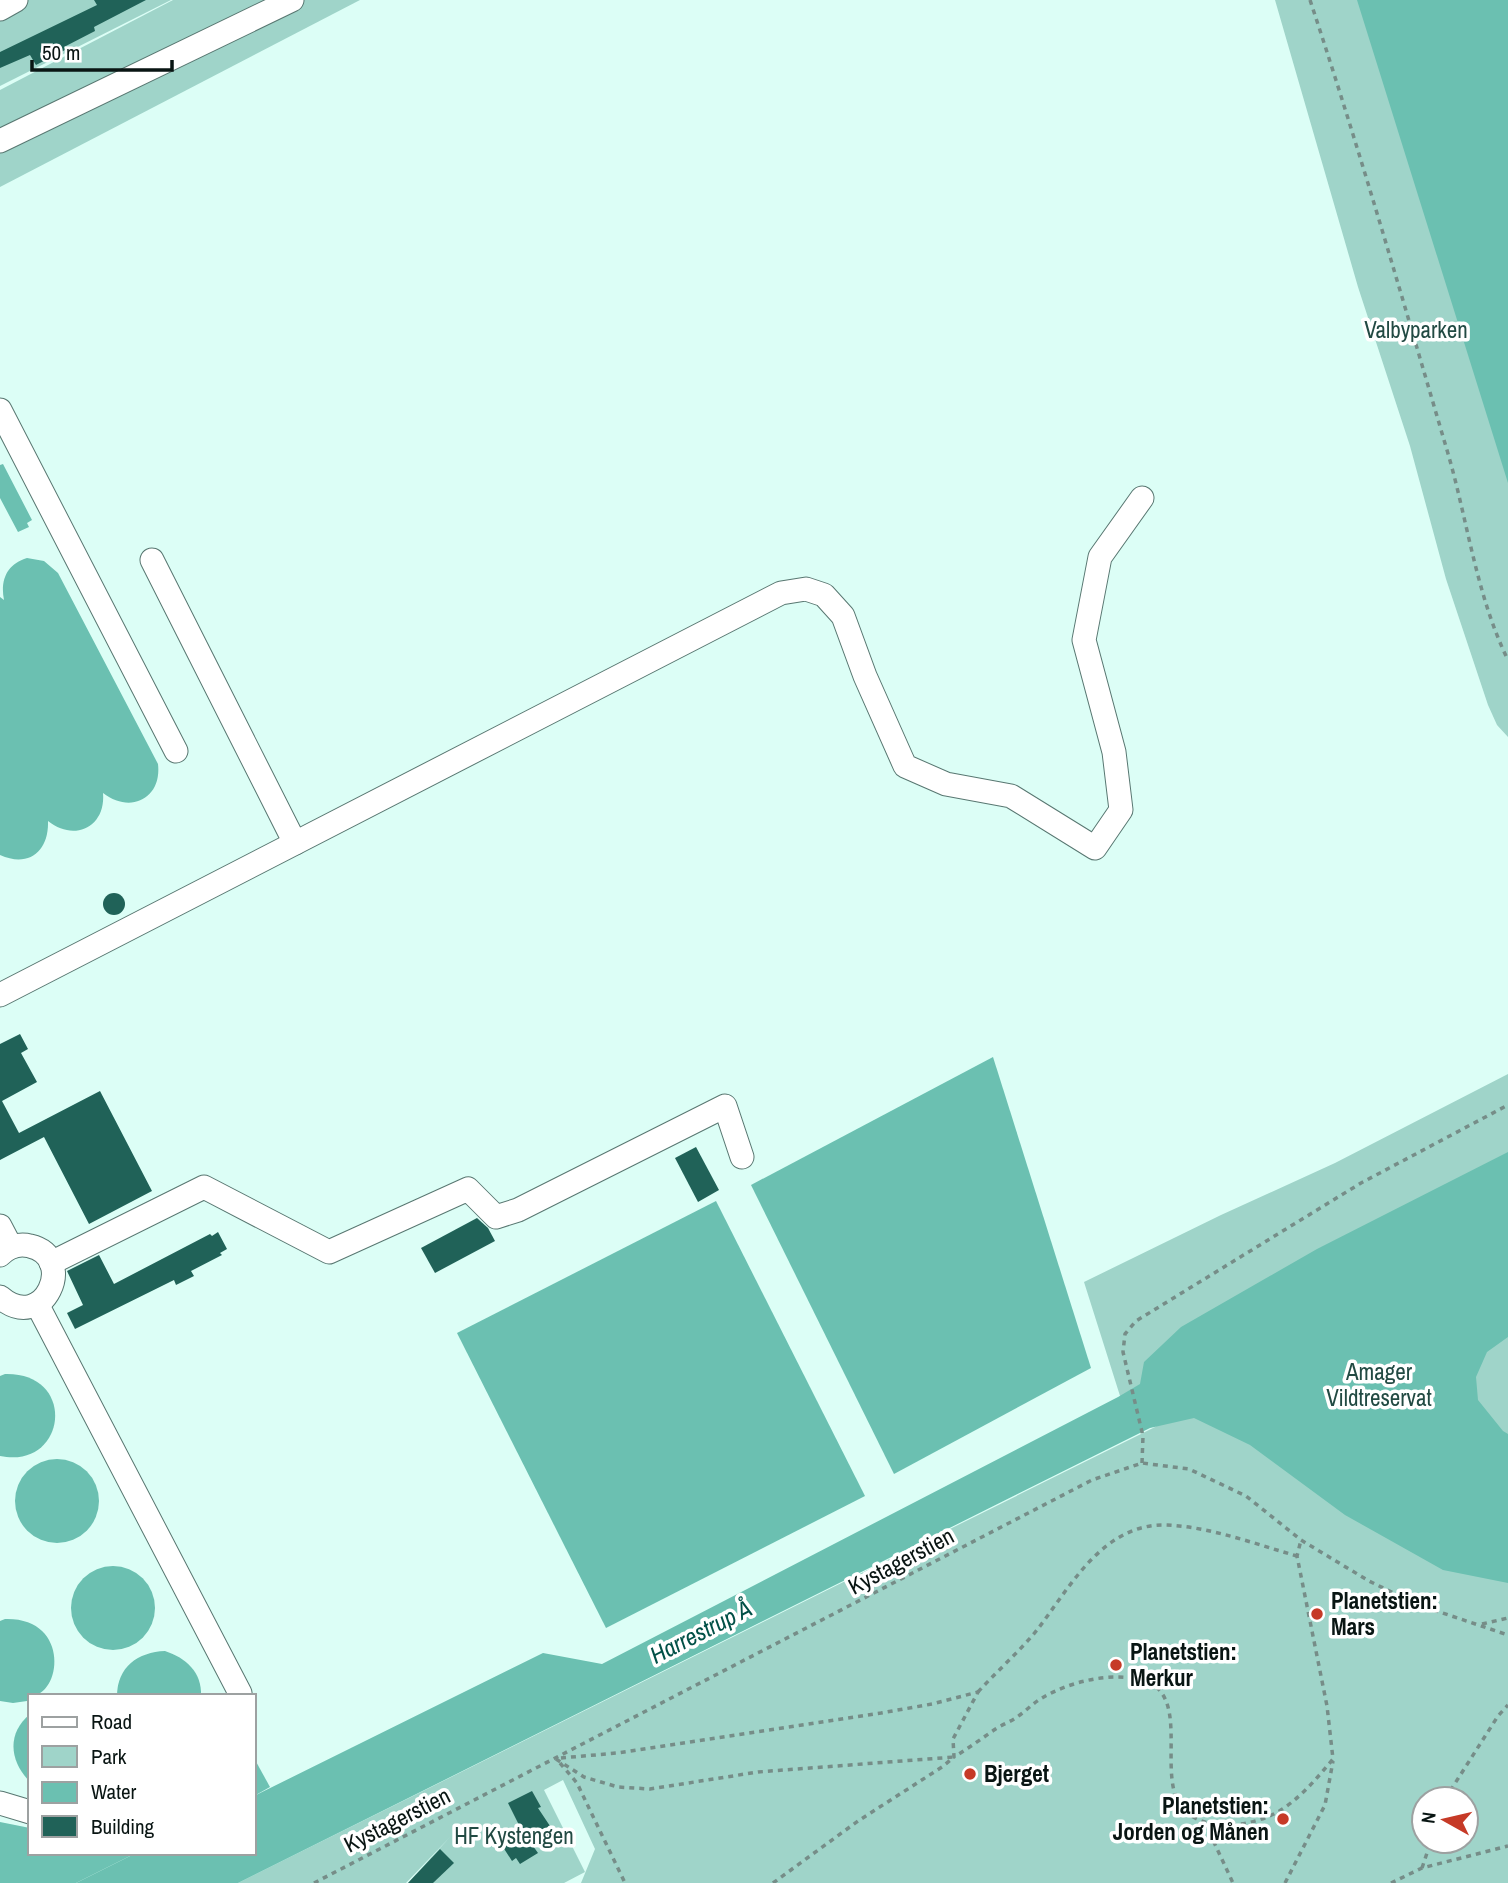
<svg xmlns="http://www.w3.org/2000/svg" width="1508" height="1883" viewBox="0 0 1508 1883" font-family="'Archivo Narrow',sans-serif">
<rect width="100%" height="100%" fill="#dcfef6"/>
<g fill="#9fd4c9" fill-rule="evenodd">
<polygon points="0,0 171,0 0,86"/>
<polygon points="173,0 360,0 0,187 0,90"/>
<polygon points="1275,0 1358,0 1508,480 1508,737 1497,725 1488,705 1446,579 1410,446 1358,287"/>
<polygon points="1508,1074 1508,1153 1121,1399 1084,1282 1221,1215 1335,1163"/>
<path d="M1508 1161V1883H581L595 1849 563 1780 544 1790 585 1872 564 1883H408L450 1837 406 1883H238L1155 1427ZM1424 1799H1466V1841H1424Z"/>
</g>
<g fill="#6dc2b3">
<polygon points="254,1758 270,1787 254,1796"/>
<polygon points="0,1822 30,1828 30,1853 136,1853 76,1883 0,1883"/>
</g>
<g fill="#6bc0b1">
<polygon points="1357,0 1508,0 1508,483"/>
<polygon points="3,464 32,520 27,523 29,527 18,532 0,498 0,465"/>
<path d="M27 558 44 561 58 573 158 764C162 799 130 814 103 793 106 827 74 842 48 821 49 851 29 868 0 855V597L4 600C0 580 7 564 27 558Z"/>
<polygon points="993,1057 1091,1368 894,1474 751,1185"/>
<polygon points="1508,1152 1508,1337 1487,1352 1476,1377 1478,1400 1503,1431 1508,1434 1508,1583 1443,1570 1345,1515 1250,1445 1194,1418 1150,1428 238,1883 76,1883 136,1853 254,1853 254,1796 543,1653 602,1664 1118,1397 1140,1384 1144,1362 1181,1327 1317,1249"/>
<polygon points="716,1201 865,1496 606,1628 457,1333"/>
<path d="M5 1374C78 1372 67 1470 0 1456V1376Z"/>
<circle cx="57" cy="1501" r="42"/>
<circle cx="113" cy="1608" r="42"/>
<path d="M5 1619C71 1617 62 1696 30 1696L27 1701 13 1703 0 1701V1621Z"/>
<path d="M165 1651C186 1658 202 1672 201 1696H117C117 1667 138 1652 165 1651Z"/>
<path d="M30 1714V1782C10 1762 6 1734 30 1714Z"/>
</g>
<g fill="#206258">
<polygon points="94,0 146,0 94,27 95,31 64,47 65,50 36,65 30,55 0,68 0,52 97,5"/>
<circle cx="114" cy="904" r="11"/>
<polygon points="20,1034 28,1049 21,1053 37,1082 2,1101 19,1133 100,1091 152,1191 89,1224 44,1137 0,1160 0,1044"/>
<polygon points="696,1147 719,1190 698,1202 675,1158"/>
<polygon points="477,1218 488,1228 495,1241 435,1273 421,1248"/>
<polygon points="218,1232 227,1249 220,1253 222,1255 191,1271 194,1276 176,1285 174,1280 75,1329 67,1313 83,1305 67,1271 99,1255 114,1284 210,1234 212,1236"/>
<polygon points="532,1791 541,1807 538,1808 554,1832 533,1846 538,1853 520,1864 516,1858 512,1861 501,1844 522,1831 508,1803"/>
<polygon points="440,1849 454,1863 433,1883 408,1883"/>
</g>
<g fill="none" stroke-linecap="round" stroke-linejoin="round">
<defs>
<g id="minor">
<polyline points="0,9 16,0"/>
<polyline points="0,141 292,0"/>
<polyline points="0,410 176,751"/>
<polyline points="152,560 295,843"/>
<polyline points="0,995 781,593 806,589 824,595 843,616 865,676 905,766 946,784 1011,796 1095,848 1121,810 1114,752 1084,640 1100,557 1142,498"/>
<polyline points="0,1226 11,1247"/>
<path d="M0 1255C8 1247 19 1243 30 1246 78 1257 44 1335 0 1297"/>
<polyline points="51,1263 204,1187 329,1252 468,1189 496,1217 518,1210 725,1106 742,1157"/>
<polyline points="37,1304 240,1693 238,1696"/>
<polyline points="0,1803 30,1812"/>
</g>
</defs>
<use href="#minor" stroke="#587771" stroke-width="25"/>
<g stroke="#768d88" stroke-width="3.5" stroke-dasharray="5 5" stroke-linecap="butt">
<path d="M1310 0C1360 151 1404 304 1449 457 1468 524 1477 597 1508 660"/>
<polyline points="1142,1463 1143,1436 1123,1352 1125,1334 1136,1321 1361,1183 1508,1105"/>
<polyline points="1482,1624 1508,1618"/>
<path d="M978 1692C997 1671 1019 1652 1037 1630 1071 1586 1103 1523 1167 1525 1211 1527 1255 1544 1297 1556"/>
<path d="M561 1758 617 1753 881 1713 932 1704 978 1692 953 1739 954 1757C969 1748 981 1739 994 1730 1001 1725 1010 1722 1017 1717 1026 1711 1033 1703 1042 1698 1071 1681 1113 1671 1145 1681 1187 1695 1162 1761 1176 1797 1192 1837 1256 1828 1284 1808 1304 1794 1318 1777 1333 1759L1327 1706 1297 1556 1301 1540"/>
<polyline points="556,1759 584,1777 618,1787 650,1789 758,1772 954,1757"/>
<polyline points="560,1763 577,1783 625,1883"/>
<polyline points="1445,1799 1498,1716 1508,1705"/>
<polyline points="1205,1823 1233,1883"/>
<polyline points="1422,1868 1431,1841"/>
<polyline points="314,1883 1092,1480 1142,1463 1189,1469 1246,1496 1301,1540 1369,1581 1416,1604 1508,1635"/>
<polyline points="773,1883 858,1821 942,1767 953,1758"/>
<polyline points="1285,1883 1325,1805 1333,1761"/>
<polyline points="1391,1883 1422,1868 1508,1846"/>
</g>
<use href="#minor" stroke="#fff" stroke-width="23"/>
</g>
<g fill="#c63a27" stroke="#fff" stroke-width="2.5">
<circle cx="1317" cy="1614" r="7"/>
<circle cx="1116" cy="1665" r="7"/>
<circle cx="970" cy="1774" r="7"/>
<circle cx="1283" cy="1819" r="7"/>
</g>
<g text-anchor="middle" stroke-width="7" stroke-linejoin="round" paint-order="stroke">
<g font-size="23" fill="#224a43" stroke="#fff">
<text x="1416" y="338">Valbyparken</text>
<text x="1379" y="1380">Amager<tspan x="1379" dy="26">Vildtreservat</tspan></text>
<text x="514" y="1844">HF Kystengen</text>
</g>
<g font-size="23" fill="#091513" stroke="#fff">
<text transform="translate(901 1561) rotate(-28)" y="8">Kystagerstien</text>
<text transform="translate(397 1820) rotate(-27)" y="8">Kystagerstien</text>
</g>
<g font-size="23" font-weight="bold" fill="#091513" stroke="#fff" text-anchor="start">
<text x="1331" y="1609">Planetstien:<tspan x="1331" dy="26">Mars</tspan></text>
<text x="1130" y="1660">Planetstien:<tspan x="1130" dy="26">Merkur</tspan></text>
<text x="984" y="1782">Bjerget</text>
<text x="1269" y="1814" text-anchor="end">Planetstien:<tspan x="1269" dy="26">Jorden og Månen</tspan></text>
</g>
<g font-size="24" font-style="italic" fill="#015047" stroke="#fff">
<text transform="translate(701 1632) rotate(-27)" y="8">Harrestrup Å</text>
</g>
</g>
<rect x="28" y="1694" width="228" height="161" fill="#ffffff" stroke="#9da1a1" stroke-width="2"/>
<rect x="42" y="1717" width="35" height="10" fill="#ffffff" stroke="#9da1a1" stroke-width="2"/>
<text x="91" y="1729" font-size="21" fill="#091513">Road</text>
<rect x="42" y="1746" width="35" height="21" fill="#9fd4c9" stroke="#9da1a1" stroke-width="2"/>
<text x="91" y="1764" font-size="21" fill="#091513">Park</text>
<rect x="42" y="1782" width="35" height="21" fill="#6bc0b1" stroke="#9da1a1" stroke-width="2"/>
<text x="91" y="1799" font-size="21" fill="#091513">Water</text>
<rect x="42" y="1816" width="35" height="21" fill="#206258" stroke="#9da1a1" stroke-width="2"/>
<text x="91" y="1834" font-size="21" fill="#091513">Building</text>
<g transform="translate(1445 1820) rotate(278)"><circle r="33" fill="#ffffff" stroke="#9da1a1" stroke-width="2"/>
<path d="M0-5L12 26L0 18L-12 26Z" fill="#c63a27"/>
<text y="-10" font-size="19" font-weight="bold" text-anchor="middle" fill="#091513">N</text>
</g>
<path d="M32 60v10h140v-10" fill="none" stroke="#091513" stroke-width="3.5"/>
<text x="42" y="60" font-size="21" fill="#091513" stroke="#ffffff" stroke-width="5" paint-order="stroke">50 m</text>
</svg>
